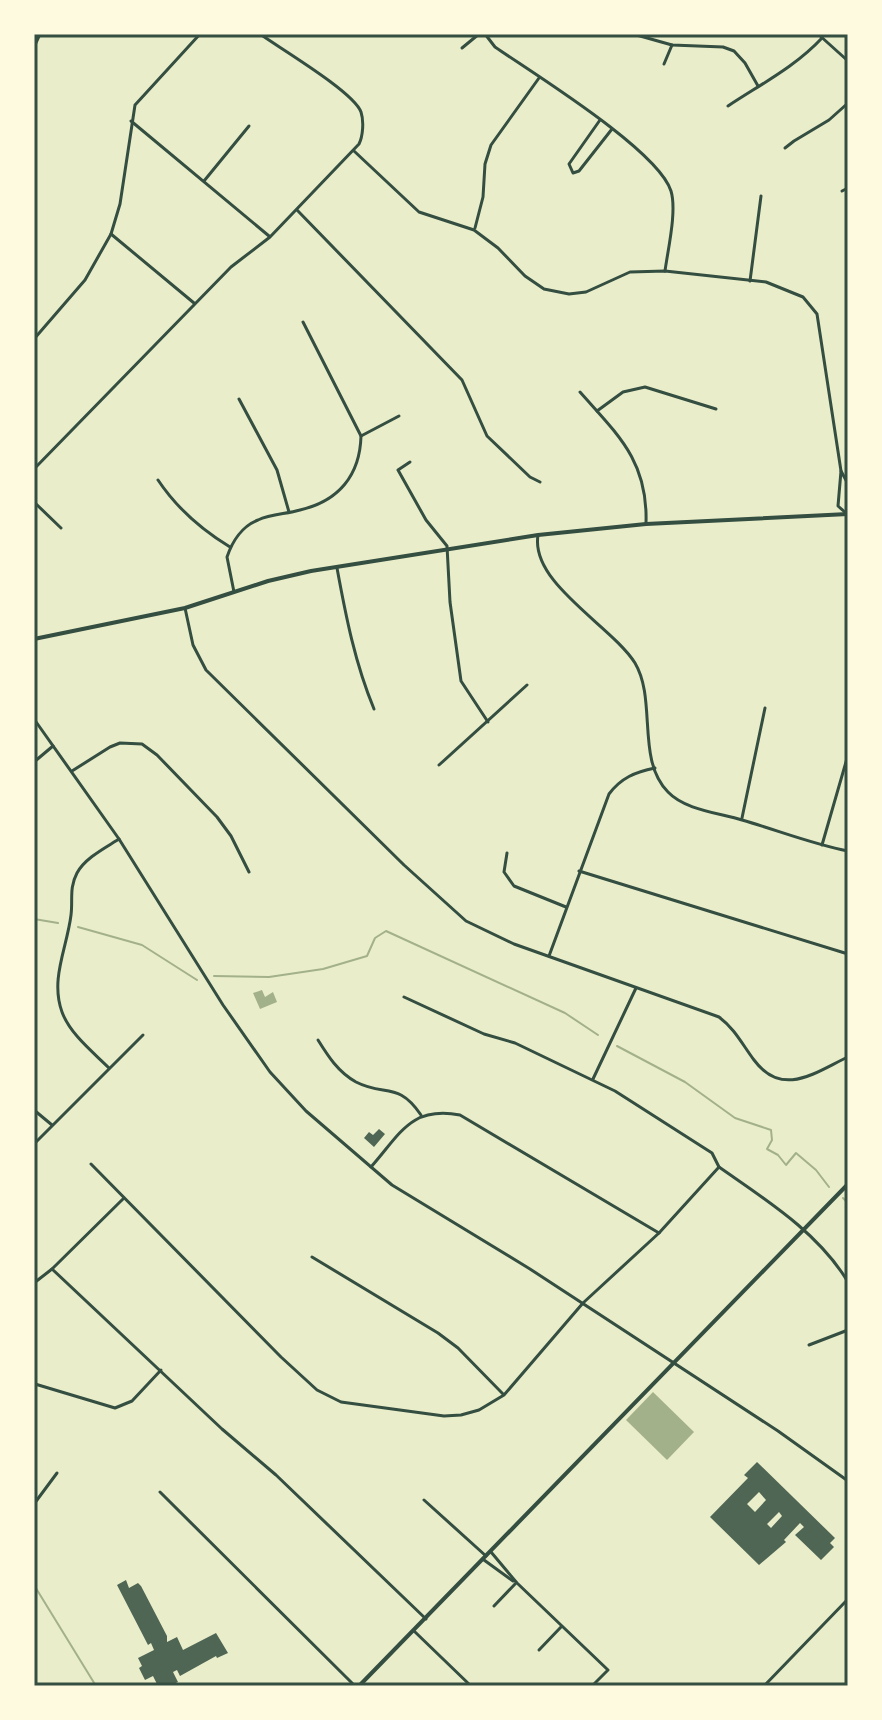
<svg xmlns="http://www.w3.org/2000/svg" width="882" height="1720" viewBox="0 0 882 1720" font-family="Cabin,sans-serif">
<rect width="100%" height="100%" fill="#e9edc9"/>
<g fill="#a3b18a">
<polygon points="262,990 265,997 273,992 277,1002 260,1009 253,993"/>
<polygon points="653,1392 694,1432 667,1460 626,1420"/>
</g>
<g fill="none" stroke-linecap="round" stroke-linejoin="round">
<g stroke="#a3b18a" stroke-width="2">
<polyline points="34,919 58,923"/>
<polyline points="78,927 142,945 197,980"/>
<polyline points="214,976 269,977 323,969 367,956 375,938 386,931 565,1013 598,1035"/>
<polyline points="617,1046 685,1082 735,1118 771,1130 772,1140 767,1149 778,1155 786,1165 796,1153 816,1170 829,1187"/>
<polyline points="843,1198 848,1203"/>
<polyline points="34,1585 96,1686"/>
</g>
</g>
<g fill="#4f6655" fill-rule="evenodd">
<polygon points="379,1129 385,1134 374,1147 364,1138 369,1132 373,1135"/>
<path d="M757 1462 835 1538 830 1543 834 1547 821 1560 795 1535 804 1527 800 1523 784 1540 786 1542 759 1565 710 1517 748 1478 744 1475ZM759 1492 766 1500 755 1512 747 1504ZM779 1512 782 1516 771 1528 767 1524Z"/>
<polygon points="126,1580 129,1588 138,1583 141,1586 167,1636 167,1642 177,1637 183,1650 216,1633 228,1653 217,1658 216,1656 180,1676 177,1670 173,1672 178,1682 169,1686 158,1686 153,1676 145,1680 139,1668 142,1666 138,1658 154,1650 151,1643 148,1645 117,1585"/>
</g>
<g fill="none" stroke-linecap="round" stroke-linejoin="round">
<g stroke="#344e41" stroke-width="3">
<path d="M485 34 495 47C534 74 658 150 671 191 677 211 668 249 665 271"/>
<polyline points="633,34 672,45 723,47 734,51 745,63 758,86"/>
<polyline points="818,34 848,61"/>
<polyline points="34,47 40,34"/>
<polyline points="462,48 479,34"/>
<polyline points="664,64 672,45"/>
<path d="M728 106C761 84 795 67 822 38"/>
<polyline points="600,120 569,164 573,173 579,171 612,129"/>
<polyline points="131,121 269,236"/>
<polyline points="785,148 794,141 829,120 848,103"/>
<polyline points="354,151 419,212 474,230 498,248 525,276 544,289 569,294 586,292 630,272 665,271 766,282 803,297 817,314 841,471 848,484"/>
<polyline points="204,181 249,126"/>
<polyline points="842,191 848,188"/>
<polyline points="297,210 462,380 487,436 530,477 540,482"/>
<polyline points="475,228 483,197 485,164 491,145 539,78"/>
<polyline points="111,234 194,303"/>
<polyline points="750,281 761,196"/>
<polyline points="34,339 85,280 111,234 120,204 135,105 200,34"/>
<path d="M580 392C618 435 648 461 646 523"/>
<polyline points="239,399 277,470 289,512"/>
<polyline points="597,411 623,392 645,387 716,409"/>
<polyline points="361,436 399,416"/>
<polyline points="410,462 398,470 426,520 447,546 450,602 461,681 488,722"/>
<path d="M34 469 231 267 270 237 359 144C363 136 364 121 361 112 354 92 281 49 260 34"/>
<polyline points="841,471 838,506 847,514"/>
<path d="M158 480C176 507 202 530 230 547"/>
<polyline points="34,502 61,528"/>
<path d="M538 535C530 583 612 626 635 663 657 700 636 760 668 792 685 810 719 813 742 820 777 830 812 844 848 851"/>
<path d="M337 568C346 617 355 663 374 709"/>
<path d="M234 592 227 557C232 542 242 526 258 520 271 514 287 514 300 510 339 501 360 475 361 436L303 322"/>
<path d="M185 608 193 645 206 670 404 865 466 921 514 944 719 1017C735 1029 742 1044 754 1060 783 1099 817 1071 848 1057"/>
<polyline points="34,719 119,839 223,1005 270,1072 306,1111 392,1185 530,1269 778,1431 848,1481"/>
<polyline points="34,762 53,746"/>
<polyline points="439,765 527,685"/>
<polyline points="72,771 110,747 120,743 142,744 157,755 217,817 231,836 249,872"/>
<polyline points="742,818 765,708"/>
<polyline points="822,845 848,755"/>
<polyline points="507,853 504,872 514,886 566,907"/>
<polyline points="579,871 848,954"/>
<path d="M549 956 609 794C621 778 635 772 655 768"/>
<path d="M404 997 484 1034 515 1043 615 1091 712 1153 719 1167C766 1200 818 1232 848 1282"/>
<path d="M318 1040C328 1056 338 1072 356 1082 385 1097 398 1081 421 1115"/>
<path d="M109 1068C93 1052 70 1034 62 1012 50 979 67 948 71 915 73 900 69 888 77 873 85 858 105 848 119 839"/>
<polyline points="593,1079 636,988"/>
<polyline points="34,1110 52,1125"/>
<polyline points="34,1144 143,1035"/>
<polyline points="91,1164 281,1357 317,1390 341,1402 444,1416 461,1415 479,1410 504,1395 583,1303 659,1233 719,1167"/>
<path d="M371 1167C401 1133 411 1106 460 1115L659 1233"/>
<polyline points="312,1257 438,1333 458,1348 503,1394"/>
<polyline points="52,1269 222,1429 276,1475 426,1619"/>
<polyline points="34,1283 52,1269 124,1198"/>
<polyline points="809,1345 848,1330"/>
<polyline points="35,1384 115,1408 132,1401 161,1370"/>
<polyline points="160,1492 355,1686"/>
<polyline points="424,1500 486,1556"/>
<polyline points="34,1504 57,1473"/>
<polyline points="491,1552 517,1583 608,1670 592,1686"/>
<polyline points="484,1560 513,1581"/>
<polyline points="494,1606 516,1583"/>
<polyline points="414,1631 471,1686"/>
<polyline points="539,1650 561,1627"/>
<polyline points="764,1686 848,1599"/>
</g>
<g stroke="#344e41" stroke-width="4">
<polyline points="34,639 185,608 268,581 311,571 538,535 646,524 848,514"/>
<polyline points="359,1686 848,1184"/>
</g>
</g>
<rect width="882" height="1720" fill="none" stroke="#fefae0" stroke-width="72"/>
<rect x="36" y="36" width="810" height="1648" fill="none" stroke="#344e41" stroke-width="3"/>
</svg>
